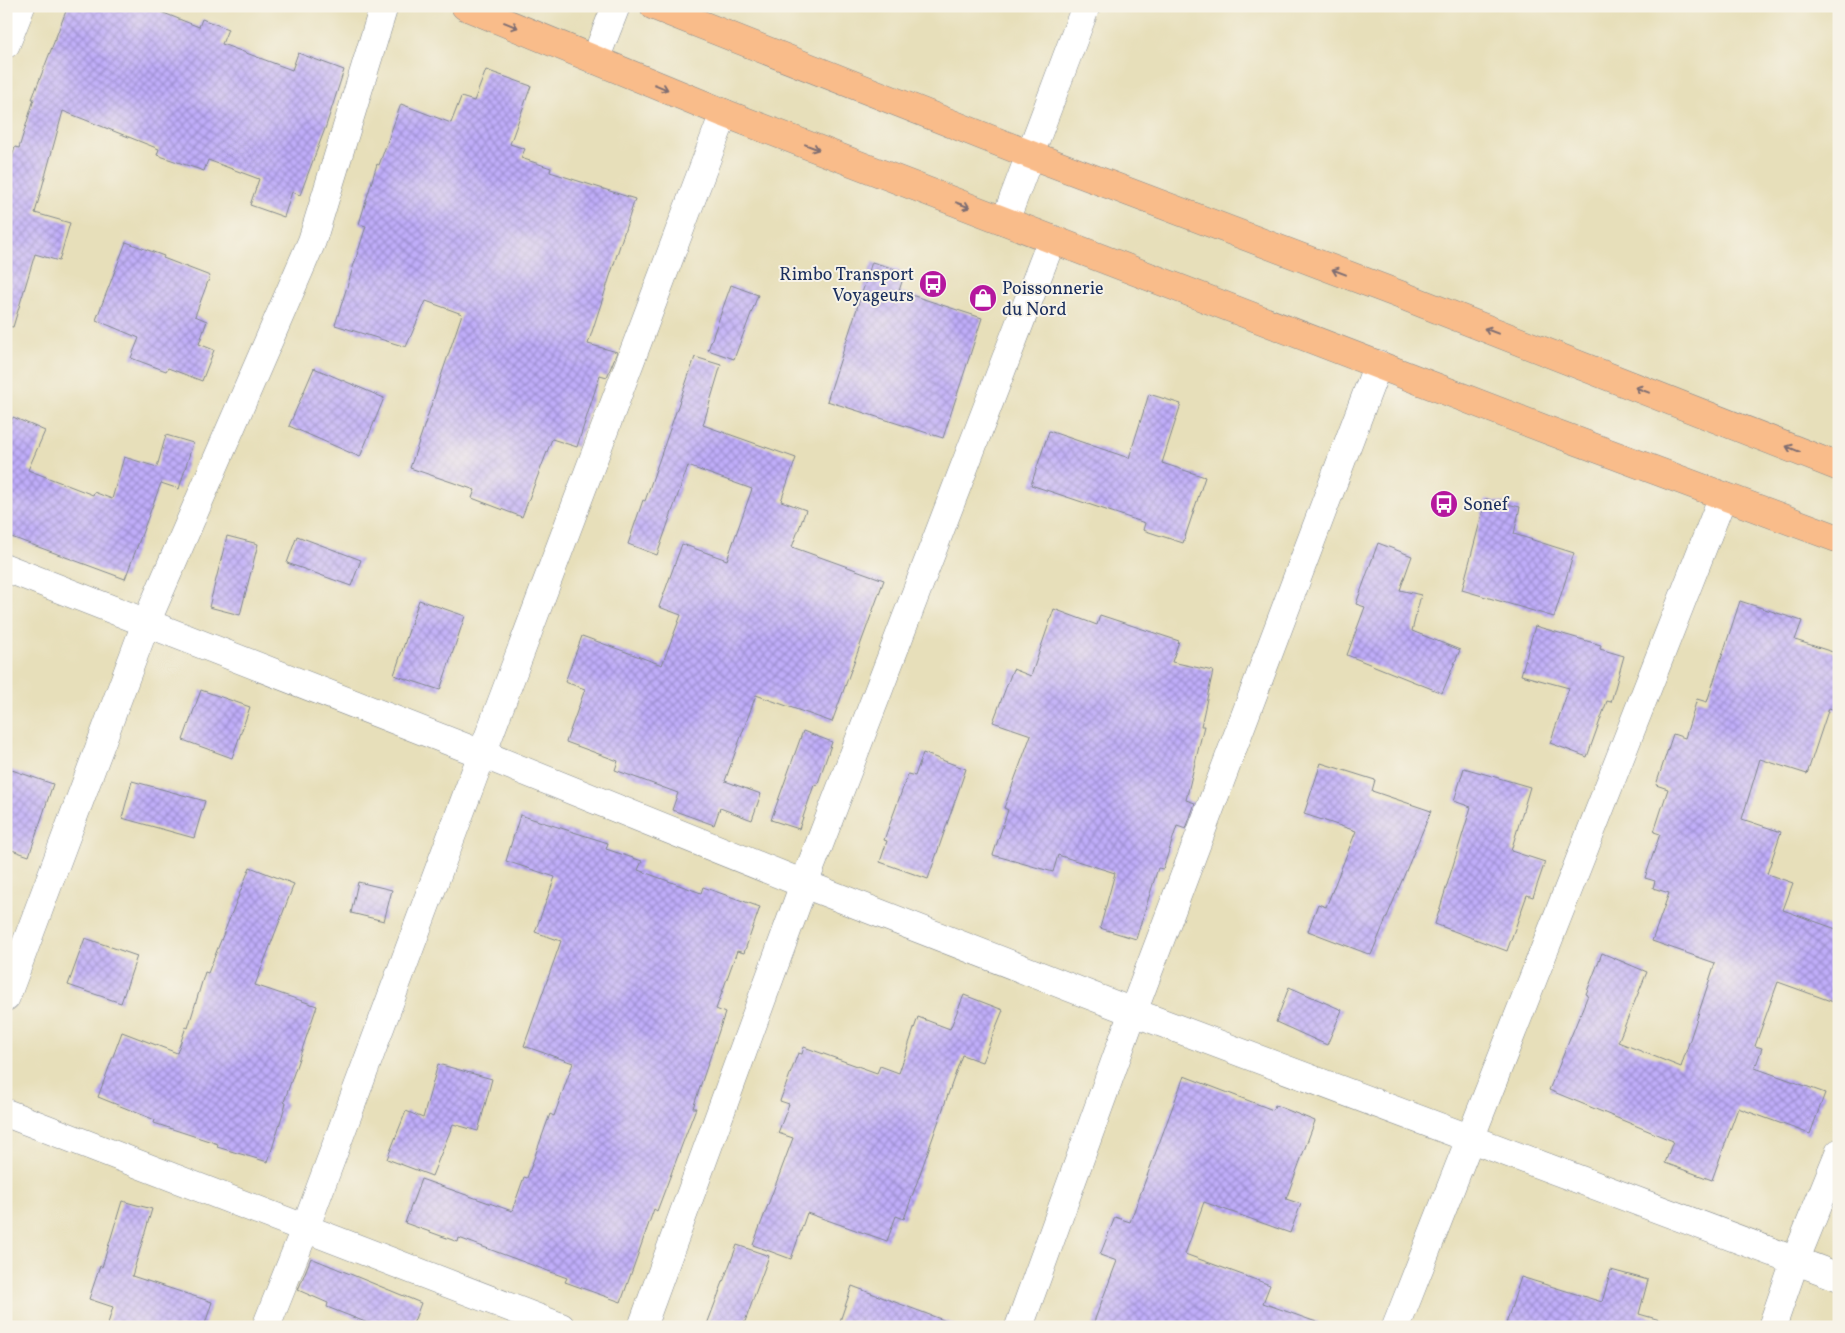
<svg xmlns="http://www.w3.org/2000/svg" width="1845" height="1333" viewBox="0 0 1845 1333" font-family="Vollkorn,serif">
<defs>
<pattern id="building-cross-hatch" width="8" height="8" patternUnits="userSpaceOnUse" patternTransform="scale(1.25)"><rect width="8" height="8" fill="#c0adf9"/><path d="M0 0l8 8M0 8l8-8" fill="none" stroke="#9b8dcd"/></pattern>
</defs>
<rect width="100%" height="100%" fill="#f7f3e8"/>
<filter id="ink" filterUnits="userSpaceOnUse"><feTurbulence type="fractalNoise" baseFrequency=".02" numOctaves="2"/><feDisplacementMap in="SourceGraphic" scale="10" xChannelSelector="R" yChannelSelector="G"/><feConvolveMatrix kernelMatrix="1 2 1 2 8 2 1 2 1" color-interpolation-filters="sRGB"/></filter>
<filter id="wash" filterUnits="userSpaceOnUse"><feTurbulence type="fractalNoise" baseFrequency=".0096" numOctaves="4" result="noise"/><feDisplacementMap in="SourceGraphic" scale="20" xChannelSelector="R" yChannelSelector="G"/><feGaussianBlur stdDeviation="1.12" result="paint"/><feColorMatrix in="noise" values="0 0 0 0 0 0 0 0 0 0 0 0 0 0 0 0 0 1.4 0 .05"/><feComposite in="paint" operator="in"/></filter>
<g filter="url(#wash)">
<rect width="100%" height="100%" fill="#e7dfba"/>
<g id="blocks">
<g fill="url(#building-cross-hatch)">
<polygon points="68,6 146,6 199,27 202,19 228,29 222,44 292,70 298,53 344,70 326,126 300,195 292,192 284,217 250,205 259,179 208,160 204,171 157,155 159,149 63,111 35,213 70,223 59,261 35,254 13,327 6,326 6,177 15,147 19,148 34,99 32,99"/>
<polygon points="486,70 531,86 510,144 525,149 521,158 551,168 550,172 635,199 588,344 617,352 607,377 600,375 577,447 552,439 522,517 472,498 475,490 410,468 462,314 426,301 406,347 335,325 366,226 359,224 377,164 379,165 401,104 451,123 461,97 474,101"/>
<polygon points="126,242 164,256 163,258 210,276 195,316 207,321 199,344 214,350 202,381 168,368 166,371 131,358 139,338 96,320"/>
<polygon points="872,262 905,272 899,291 982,318 943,438 827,401"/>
<polygon points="731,285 758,295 734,359 708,350"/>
<polygon points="695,357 721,365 703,425 796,458 781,501 806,510 792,547 884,580 832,722 756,695 725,781 761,794 752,820 720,808 714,825 672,810 678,793 615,770 618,761 566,742 585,689 565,682 582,636 662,665 681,615 659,607 682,544 727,560 752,489 688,466 657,555 628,544 643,500 645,501"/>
<polygon points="314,368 384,398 360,457 289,426"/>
<polygon points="1149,394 1181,404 1162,463 1205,477 1183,543 1143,530 1145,523 1031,485 1049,431 1129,458"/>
<polygon points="13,417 45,431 28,470 93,495 94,492 112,499 124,457 157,467 166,435 193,443 179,489 161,483 125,579 6,535 6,432"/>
<polygon points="1486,499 1520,507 1514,534 1574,553 1554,617 1462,590"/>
<polygon points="227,536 258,544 240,615 209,607"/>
<polygon points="297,536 361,560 351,586 287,563"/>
<polygon points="1378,543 1412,556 1400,590 1421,595 1412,631 1460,650 1442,693 1347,655 1365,607 1356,604"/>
<polygon points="419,600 465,616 440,690 394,675"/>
<polygon points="1740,601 1802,621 1795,640 1839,654 1839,711 1829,708 1807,774 1760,759 1742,819 1781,832 1767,874 1793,883 1783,910 1839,930 1839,1004 1778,982 1755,1046 1762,1048 1755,1068 1825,1093 1810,1134 1738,1108 1712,1180 1665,1163 1673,1141 1549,1090 1588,995 1586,994 1602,953 1647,972 1618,1042 1681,1067 1715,963 1652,941 1669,893 1653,888 1655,881 1645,878 1660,834 1654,832 1668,789 1656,785 1673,734 1685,738 1697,699 1707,702"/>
<polygon points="1054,609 1097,625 1100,615 1179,641 1172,662 1213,671 1201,726 1204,726 1186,800 1195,803 1186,829 1177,826 1163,869 1158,868 1136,939 1100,928 1115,873 1058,855 1053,872 993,855 1008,810 1004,808 1031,735 993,722 1013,669 1031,676"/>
<polygon points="1535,626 1601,645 1600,649 1624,656 1611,702 1607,701 1587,757 1550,743 1569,688 1521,675"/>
<polygon points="201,690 250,707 232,758 183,740"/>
<polygon points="803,731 832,742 817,786 814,785 799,829 771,820"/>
<polygon points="923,753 966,769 928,879 880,862 887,841 884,840 908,774 915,776"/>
<polygon points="1321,763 1375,780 1372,791 1431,811 1371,955 1308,931 1318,904 1326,907 1356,831 1304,814"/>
<polygon points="6,768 53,784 29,856 6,848"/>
<polygon points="1464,768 1530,787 1511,851 1545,862 1533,897 1527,895 1507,951 1435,924 1471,807 1454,801"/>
<polygon points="132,781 205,801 194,838 122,818"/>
<polygon points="520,815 608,843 606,849 642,861 638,870 701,893 703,887 760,907 744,953 737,951 716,1009 725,1013 693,1108 696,1108 657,1211 654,1209 621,1302 565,1282 567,1278 459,1238 458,1242 405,1223 421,1179 512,1211 524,1177 527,1178 550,1114 554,1116 573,1063 524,1046 561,941 535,932 555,877 506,861"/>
<polygon points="250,867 294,884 255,985 317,1006 284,1102 286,1103 268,1162 217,1147 218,1144 154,1123 155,1120 98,1097 122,1032 177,1053 186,1027 188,1028 205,972 208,973"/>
<polygon points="358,882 392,890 384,921 351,913"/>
<polygon points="85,938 137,956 121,1003 68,985"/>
<polygon points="1289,987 1342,1010 1327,1045 1276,1022"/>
<polygon points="964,995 1003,1010 982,1062 962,1055 904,1219 896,1216 887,1241 807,1213 791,1259 753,1245 793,1138 778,1133 789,1104 780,1101 798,1053 802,1054 804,1047 877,1073 880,1066 899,1073 918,1017 950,1029"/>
<polygon points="438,1064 492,1079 478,1131 453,1124 432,1176 387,1159 406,1111 423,1118"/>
<polygon points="1184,1076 1273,1110 1275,1105 1315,1121 1286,1199 1301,1204 1290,1233 1204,1202 1185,1254 1270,1285 1263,1303 1319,1323 1319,1327 1092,1327 1117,1261 1100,1255 1115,1217 1130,1222"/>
<polygon points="122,1201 152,1209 132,1276 212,1302 204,1327 107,1327 113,1307 89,1299 100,1266 102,1267"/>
<polygon points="737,1245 769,1256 743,1327 706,1327"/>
<polygon points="311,1258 421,1303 412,1327 378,1327 327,1307 328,1303 298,1290"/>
<polygon points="1611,1270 1648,1280 1639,1314 1660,1320 1659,1327 1505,1327 1521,1277 1602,1302"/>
<polygon points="852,1286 954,1324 954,1327 838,1327"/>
</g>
</g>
</g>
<g filter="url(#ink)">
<use href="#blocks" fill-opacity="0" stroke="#81878c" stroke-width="1"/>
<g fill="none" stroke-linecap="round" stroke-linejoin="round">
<defs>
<g id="street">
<polyline points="6,44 21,6"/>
<polyline points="595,60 616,6"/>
<polyline points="1005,221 1086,6"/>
<polyline points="6,568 482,754 804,884 1133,1012 1839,1277"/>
<polyline points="6,997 146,623 312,241 384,6"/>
<polyline points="6,1113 561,1327"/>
<polyline points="266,1327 305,1229 482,754 724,113"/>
<polyline points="642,1327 804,884 1052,239"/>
<polyline points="1019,1327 1133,1012 1378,364"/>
<polyline points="1396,1327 1723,496"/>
<polyline points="1772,1327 1795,1261 1839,1153"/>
</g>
<g id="highway">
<polyline points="465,6 724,113 1550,431 1839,539"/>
<polyline points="654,6 1031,155 1406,297 1839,467"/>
</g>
</defs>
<use href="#street" stroke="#81878c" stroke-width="29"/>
<use href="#highway" stroke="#81878c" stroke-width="29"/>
<use href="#street" stroke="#fff" stroke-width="28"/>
<use href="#highway" stroke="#f9bc8a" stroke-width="28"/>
</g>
<defs><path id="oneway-shaft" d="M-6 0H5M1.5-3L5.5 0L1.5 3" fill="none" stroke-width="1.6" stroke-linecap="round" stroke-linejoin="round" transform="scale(1.25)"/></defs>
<g stroke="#7f6e72">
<use href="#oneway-shaft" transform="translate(511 25) rotate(22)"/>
<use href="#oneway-shaft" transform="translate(661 87) rotate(22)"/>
<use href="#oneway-shaft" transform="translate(812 147) rotate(21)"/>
<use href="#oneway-shaft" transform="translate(963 205) rotate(21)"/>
<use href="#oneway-shaft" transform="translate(1339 272) rotate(-159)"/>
<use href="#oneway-shaft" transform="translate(1491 331) rotate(-159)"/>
<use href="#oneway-shaft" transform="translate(1642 390) rotate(-159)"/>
<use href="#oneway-shaft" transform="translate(1793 449) rotate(-158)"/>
</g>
</g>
<defs>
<symbol id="bus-disc" viewBox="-11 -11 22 22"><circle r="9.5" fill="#b5179e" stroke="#f7f3e8"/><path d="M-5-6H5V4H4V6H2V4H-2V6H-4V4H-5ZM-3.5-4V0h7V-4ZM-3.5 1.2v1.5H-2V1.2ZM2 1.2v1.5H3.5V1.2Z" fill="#fff"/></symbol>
<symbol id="shop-disc" viewBox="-11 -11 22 22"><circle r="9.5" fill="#b5179e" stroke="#f7f3e8"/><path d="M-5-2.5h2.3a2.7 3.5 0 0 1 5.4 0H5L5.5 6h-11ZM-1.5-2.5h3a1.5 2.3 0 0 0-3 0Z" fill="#fff"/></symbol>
</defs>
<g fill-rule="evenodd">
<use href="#bus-disc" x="917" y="268" width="32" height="32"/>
<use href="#shop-disc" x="967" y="282" width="32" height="32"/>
<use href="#bus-disc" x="1428" y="488" width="32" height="32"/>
</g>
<g text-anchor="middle" stroke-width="4" stroke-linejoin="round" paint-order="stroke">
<g font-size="18" fill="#1b2f5e" stroke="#f7f3e8" text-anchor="start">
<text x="914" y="280" text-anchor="end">Rimbo Transport<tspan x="914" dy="21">Voyageurs</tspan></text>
<text x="1002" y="294">Poissonnerie<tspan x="1002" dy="21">du Nord</tspan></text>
<text x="1463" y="510">Sonef</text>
</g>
</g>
<rect width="1845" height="1333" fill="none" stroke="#f7f3e8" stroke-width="25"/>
</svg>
